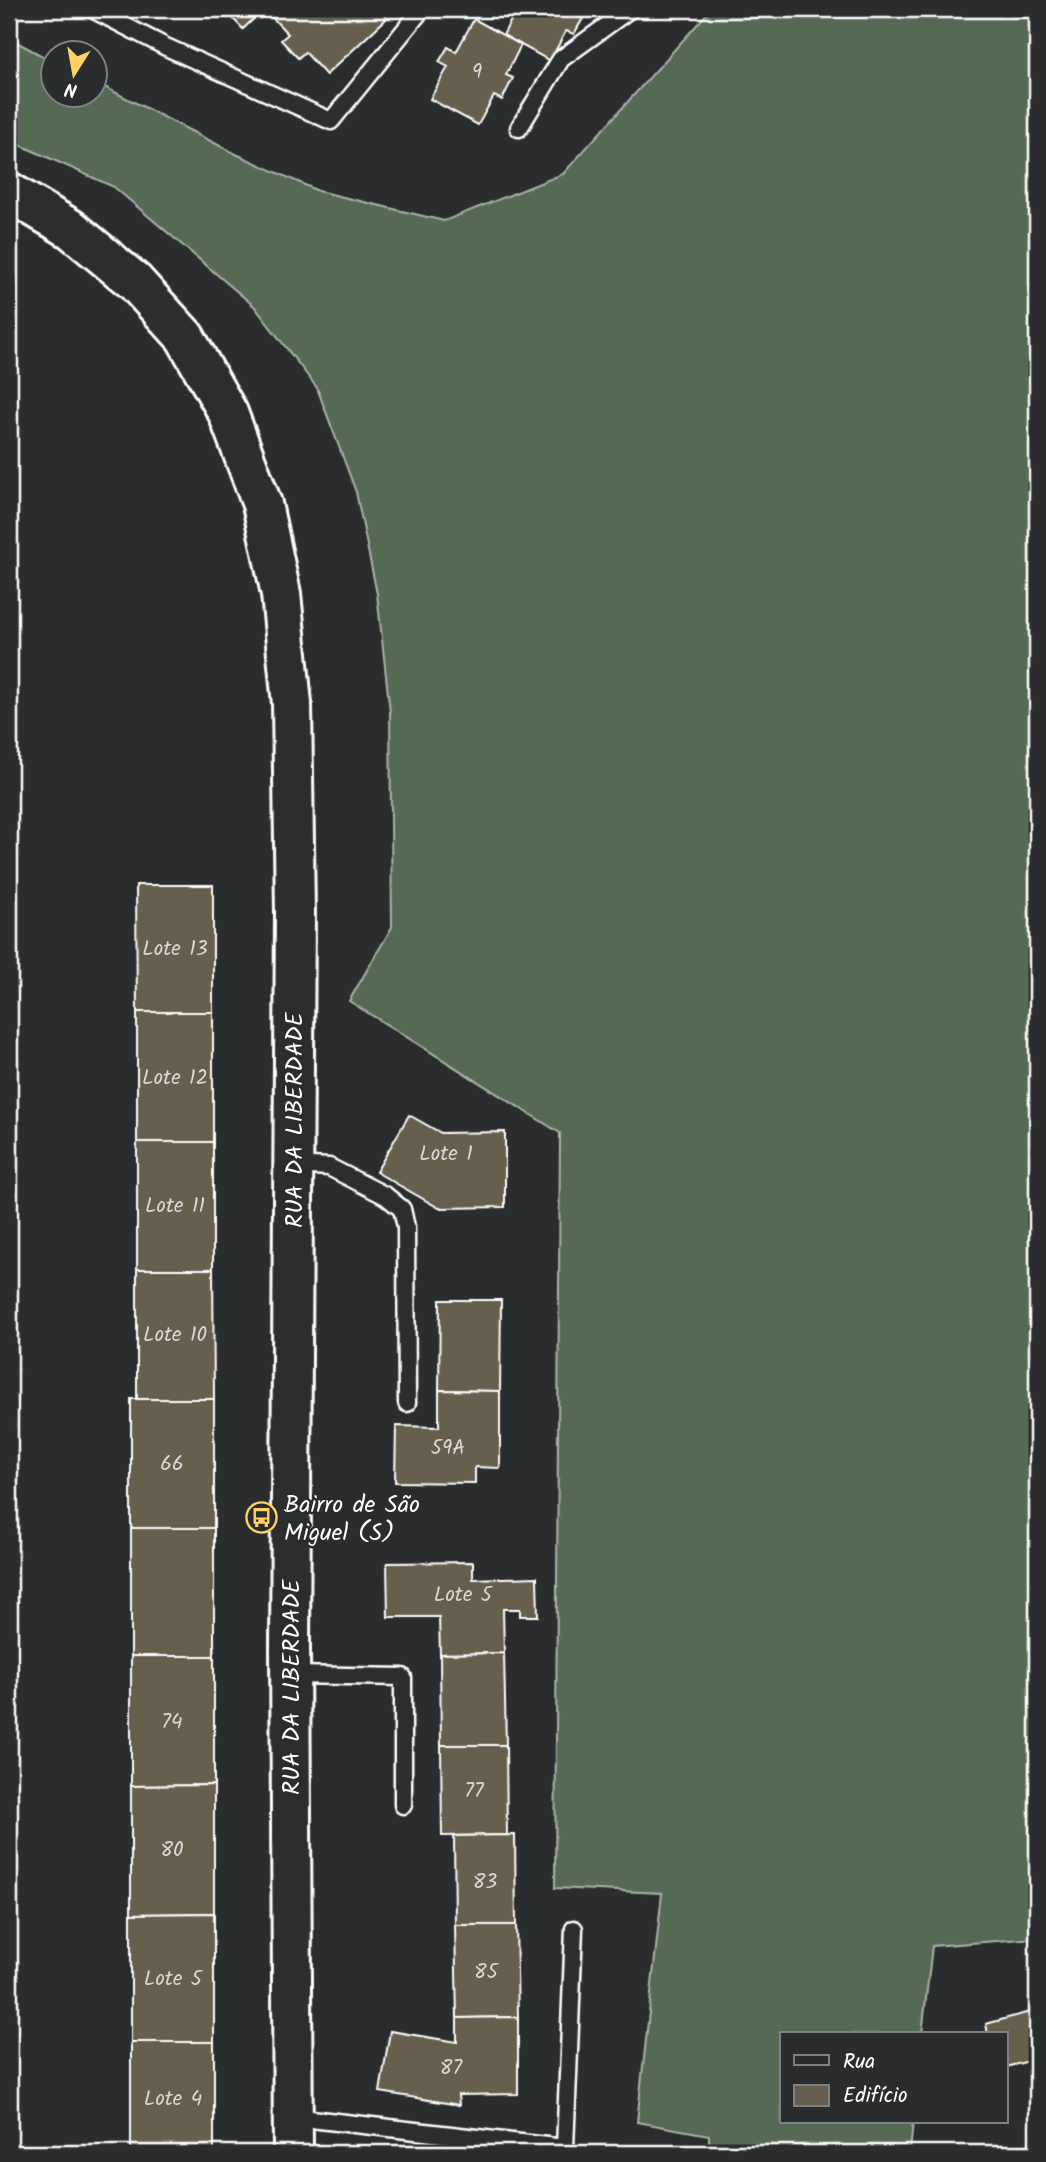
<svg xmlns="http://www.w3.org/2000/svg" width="1046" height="2162" viewBox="0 0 1046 2162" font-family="Kalam,sans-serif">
<rect width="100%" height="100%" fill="#2a2d2e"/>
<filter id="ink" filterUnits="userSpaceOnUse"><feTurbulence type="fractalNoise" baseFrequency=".0143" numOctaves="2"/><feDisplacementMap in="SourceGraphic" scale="14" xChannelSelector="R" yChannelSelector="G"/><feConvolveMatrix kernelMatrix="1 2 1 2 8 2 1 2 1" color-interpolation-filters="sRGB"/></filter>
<g filter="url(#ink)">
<polygon fill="#566954" stroke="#aab4aa" stroke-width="2" points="711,9 1037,9 1037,1938 932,1946 922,2034 782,2034 782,2122 913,2122 910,2153 709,2153 709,2135 637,2122 662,1893 555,1888 560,1133 349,1001 392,927 390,712 377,594 356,492 317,388 254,306 114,187 9,140 9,38 52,61 52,94 94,94 95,82 236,154 318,191 444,221 563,174"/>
<g fill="#665e4e" stroke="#fff" stroke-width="2">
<polygon points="224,9 385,9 386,19 326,75 305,52 298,58 281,40 288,34 264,9 243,29"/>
<polygon points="517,9 579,9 586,13 574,34 566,31 550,61 503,35"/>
<polygon points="474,19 521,45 506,75 513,78 502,100 494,96 478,125 430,99 448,67 439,62 448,47 456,52"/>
<polygon points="136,885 213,885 213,1012 137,1012"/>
<rect x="137" y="1012" width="76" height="130"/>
<polygon points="409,1115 441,1133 505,1132 505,1207 439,1208 376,1172"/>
<rect x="137" y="1142" width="76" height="127"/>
<polygon points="137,1269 213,1269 214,1399 137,1399"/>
<polygon points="440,1300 501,1300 500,1391 439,1390"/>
<polygon points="439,1390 500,1391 500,1468 475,1467 475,1483 395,1482 396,1426 439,1427"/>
<rect x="131" y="1399" width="83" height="129"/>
<rect x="131" y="1528" width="83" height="128"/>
<polygon points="473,1562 473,1579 537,1577 538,1616 520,1616 520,1609 503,1609 504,1653 440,1654 439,1617 388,1617 387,1563"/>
<polygon points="504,1653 506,1745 441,1745 440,1654"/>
<polygon points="131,1656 214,1656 214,1785 131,1786"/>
<polygon points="441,1745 506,1745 507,1835 442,1836"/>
<polygon points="214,1785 214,1913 131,1914 131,1786"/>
<polygon points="515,1835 516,1925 455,1925 454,1836"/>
<polygon points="214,1913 214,2042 131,2042 131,1914"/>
<polygon points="455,1925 516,1925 518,2017 457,2018"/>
<polygon points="1037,2010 1037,2059 1006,2067 1006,2034 988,2034 986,2024"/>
<polygon points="518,2017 518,2094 458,2095 459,2105 380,2092 390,2031 457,2042 457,2018"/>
<rect x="131" y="2042" width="83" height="111"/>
</g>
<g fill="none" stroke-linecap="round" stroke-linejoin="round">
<defs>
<g id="lane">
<polyline points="92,9 166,47 331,121 422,9"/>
<polyline points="519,128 561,59 630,9"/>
<polyline points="293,1165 329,1167 386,1196 402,1209 406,1227 407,1403"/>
<polyline points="291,1675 403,1677 403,1805"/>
<polyline points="293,2117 565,2148 574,1929"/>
</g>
<polyline id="secondary" points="9,192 71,229 135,282 185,337 228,413 262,504 281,594 292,704 295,913 290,1648 293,2153"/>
</defs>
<use href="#lane" stroke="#fff" stroke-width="21"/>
<use href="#secondary" stroke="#fff" stroke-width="44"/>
<use href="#lane" stroke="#2a2d2e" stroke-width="16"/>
<use href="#secondary" stroke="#2a2d2e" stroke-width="38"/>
</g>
</g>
<defs>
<symbol id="bus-ring" viewBox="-11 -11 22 22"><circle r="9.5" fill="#2a2d2e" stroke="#ffd166" stroke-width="1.5"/><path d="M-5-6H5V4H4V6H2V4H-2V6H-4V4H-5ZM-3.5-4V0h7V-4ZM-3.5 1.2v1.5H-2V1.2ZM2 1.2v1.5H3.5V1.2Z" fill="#ffd166"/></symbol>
</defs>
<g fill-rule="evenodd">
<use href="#bus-ring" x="244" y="1500" width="35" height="35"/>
</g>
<g text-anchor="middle" stroke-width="5" stroke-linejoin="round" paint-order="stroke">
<g font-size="21" fill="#d9d7d3">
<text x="477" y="78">9</text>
<text x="175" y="955">Lote 13</text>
<text x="175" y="1084">Lote 12</text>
<text x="446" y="1160">Lote 1</text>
<text x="175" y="1212">Lote 11</text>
<text x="175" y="1341">Lote 10</text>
<text x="448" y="1454">59A</text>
<text x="172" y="1470">66</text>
<text x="463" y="1601">Lote 5</text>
<text x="172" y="1728">74</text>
<text x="474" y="1797">77</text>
<text x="172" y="1856">80</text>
<text x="485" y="1888">83</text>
<text x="486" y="1978">85</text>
<text x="173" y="1985">Lote 5</text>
<text x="451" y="2074">87</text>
<text x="173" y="2105">Lote 4</text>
</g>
<g font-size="24" fill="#fff" stroke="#2a2d2e">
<text transform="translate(294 1120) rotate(-90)" y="8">RUA DA LIBERDADE</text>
<text transform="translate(291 1687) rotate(-90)" y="8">RUA DA LIBERDADE</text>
</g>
<g font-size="24" fill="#fff" stroke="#2a2d2e" text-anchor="start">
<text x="284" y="1512">Bairro de São<tspan x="284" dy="28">Miguel (S)</tspan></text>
</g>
</g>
<rect width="1046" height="2162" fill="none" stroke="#2a2d2e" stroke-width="35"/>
<rect x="18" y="18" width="1011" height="2127" fill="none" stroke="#fff" stroke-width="2.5" filter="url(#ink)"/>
<rect x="780" y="2032" width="228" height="91" fill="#2a2d2e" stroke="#7f8182" stroke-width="2"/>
<rect x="794" y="2055" width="35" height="10" fill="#2a2d2e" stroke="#7f8182" stroke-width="2"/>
<text x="843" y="2068" font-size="21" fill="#ffffff">Rua</text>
<rect x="794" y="2085" width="35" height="21" fill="#665e4e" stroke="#7f8182" stroke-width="2"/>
<text x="843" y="2102" font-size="21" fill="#ffffff">Edifício</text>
<g transform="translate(74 74) rotate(191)"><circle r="33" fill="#2a2d2e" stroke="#7f8182" stroke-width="2"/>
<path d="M0-5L12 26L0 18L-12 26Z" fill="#ffd166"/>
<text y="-10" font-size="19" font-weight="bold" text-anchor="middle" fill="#ffffff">N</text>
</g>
</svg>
